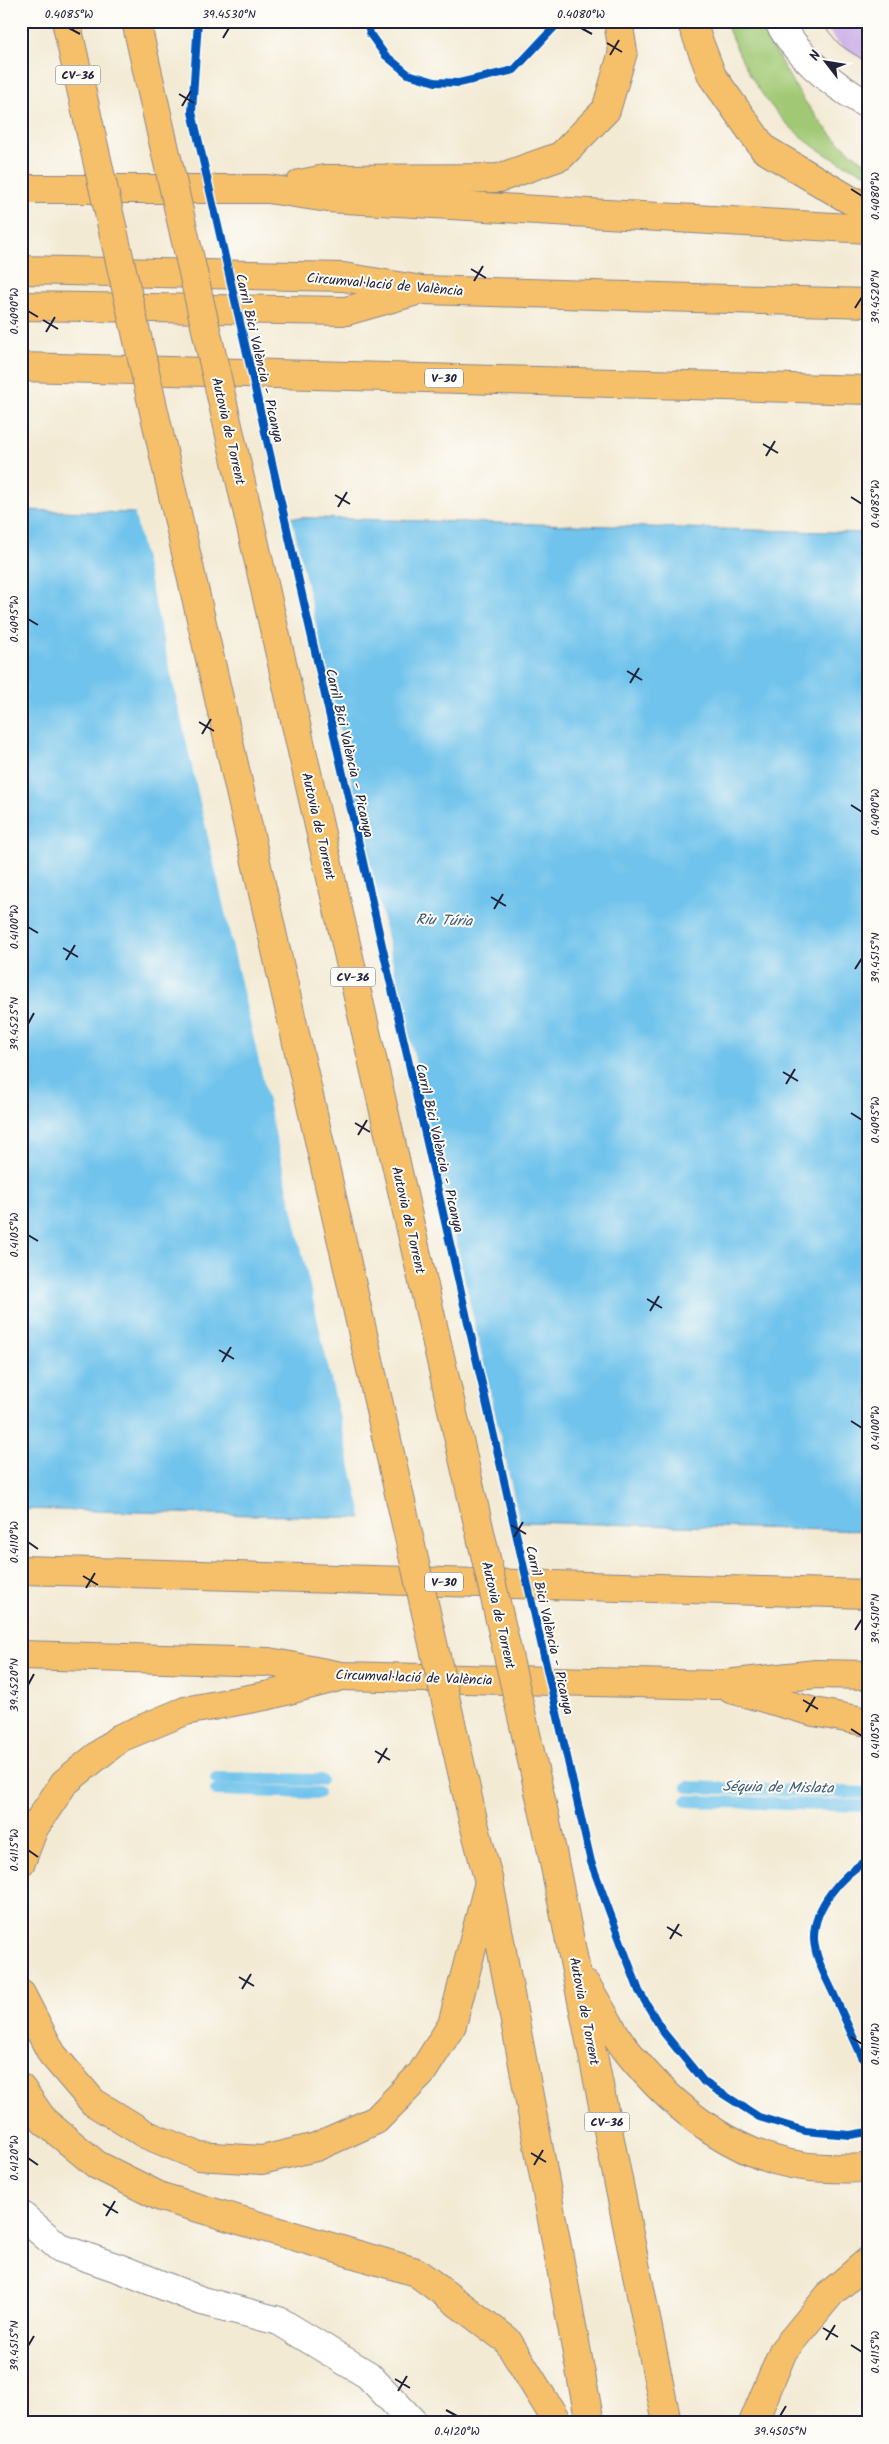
<svg xmlns="http://www.w3.org/2000/svg" width="889" height="2444" viewBox="0 0 889 2444" font-family="Kalam,sans-serif">
<rect width="100%" height="100%" fill="#fdfcf7"/>
<filter id="ink" filterUnits="userSpaceOnUse"><feTurbulence type="fractalNoise" baseFrequency=".02" numOctaves="2"/><feDisplacementMap in="SourceGraphic" scale="10" xChannelSelector="R" yChannelSelector="G"/><feConvolveMatrix kernelMatrix="1 2 1 2 8 2 1 2 1" color-interpolation-filters="sRGB"/></filter>
<filter id="wash" filterUnits="userSpaceOnUse"><feTurbulence type="fractalNoise" baseFrequency=".0096" numOctaves="4" result="noise"/><feDisplacementMap in="SourceGraphic" scale="20" xChannelSelector="R" yChannelSelector="G"/><feGaussianBlur stdDeviation="1.12" result="paint"/><feColorMatrix in="noise" values="0 0 0 0 0 0 0 0 0 0 0 0 0 0 0 0 0 1.4 0 .05"/><feComposite in="paint" operator="in"/></filter>
<g filter="url(#wash)">
<rect width="100%" height="100%" fill="#f3ead4"/>
<path fill="#a1c974" stroke="#627658" d="M725 21H760C785 72 817 134 868 164V174C792 147 753 94 725 21Z"/>
<polygon fill="#70c3ec" stroke="#497294" points="21,510 868,533 868,1531 21,1509"/>
<polygon fill="#f3ead4" points="134,511 291,515 520,1524 363,1520"/>
<g fill="none" stroke-linecap="round" stroke-linejoin="round">
<g stroke="#70c3ec" stroke-width="12">
<polyline points="216,1778 321,1780"/>
<polyline points="688,1787 868,1793"/>
<polyline points="216,1790 318,1793"/>
<polyline points="687,1801 868,1806"/>
</g>
</g>
<g id="blocks">
<polygon fill="#ceb2e7" points="820,21 868,21 868,63 839,44"/>
</g>
</g>
<g filter="url(#ink)">
<use href="#blocks" fill-opacity="0" stroke="#8a8688" stroke-width="1"/>
<g fill="none" stroke-linecap="round" stroke-linejoin="round">
<defs>
<g id="minor">
<path d="M778 21C798 57 833 85 868 105"/>
<polyline points="21,2215 60,2248 121,2269 202,2301 279,2321 368,2375 414,2423"/>
</g>
<g id="highway">
<polyline points="66,21 90,129"/>
<polyline points="136,21 161,132"/>
<polyline points="691,21 712,76 764,149 850,200 868,206"/>
<polyline points="300,184 325,179 499,178 561,156 606,110 623,52 618,21"/>
<polyline points="21,189 268,189 328,198 868,229"/>
<polyline points="21,270 343,277 422,290 868,303"/>
<polyline points="21,306 346,311 413,292"/>
<polyline points="21,367 868,390"/>
<polyline points="21,1570 868,1594"/>
<polyline points="21,1655 269,1662 341,1676 716,1685 816,1674 868,1675"/>
<polyline points="731,1689 814,1712 868,1722"/>
<polyline points="473,1820 489,1882 590,2423"/>
<polyline points="546,1822 667,2423"/>
<polyline points="21,1862 34,1828 64,1783 120,1738 185,1711 270,1695 335,1678"/>
<path d="M586 1985C599 2005 610 2028 624 2047 672 2109 744 2167 826 2168 839 2168 855 2170 868 2167"/>
<polyline points="21,1994 52,2054 93,2102 145,2134 198,2156 262,2160 316,2147 376,2120 421,2074 452,2025 489,1882"/>
<polyline points="21,2088 44,2121 97,2165 161,2197 416,2272 507,2340 558,2423"/>
<polyline points="753,2423 783,2351 831,2293 868,2261"/>
</g>
</defs>
<use href="#minor" stroke="#8a8688" stroke-width="30"/>
<use href="#highway" stroke="#8a8688" stroke-width="30"/>
<use href="#minor" stroke="#fff" stroke-width="28"/>
<use href="#highway" stroke="#f6c06b" stroke-width="28"/>
<defs>
<g id="highway-bridge">
<polyline points="90,129 473,1820"/>
<polyline points="161,132 546,1822"/>
</g>
</defs>
<use href="#highway-bridge" stroke="#8a8688" stroke-width="30" stroke-linecap="butt"/>
<use href="#highway-bridge" stroke="#f6c06b" stroke-width="28"/>
<defs>
<g id="cycleway">
<polyline points="198,21 192,112 591,1862 639,1991 664,2033 704,2082 759,2117 805,2131 850,2135 868,2132"/>
<polyline points="367,21 370,34 385,55 408,74 435,82 459,83 514,70 560,21"/>
<path d="M868 1860C842 1874 813 1908 814 1939 815 1959 827 1979 835 1997 846 2021 857 2046 868 2070"/>
</g>
</defs>
<use href="#cycleway" stroke="#fdfcf7" stroke-width="11"/>
<use href="#cycleway" stroke="#0057b8" stroke-width="8"/>
</g>
</g>
<path fill="none" stroke="#22223b" stroke-width="2" d="M69 28 80 34M581 28 592 34M223 38 229 28M607 43 622 52M610 55 619 40M179 94 194 103M182 106 191 91M851 189 862 196M471 269 486 278M474 281 483 266M855 308 862 297M28 311 38 317M43 320 58 329M46 332 55 317M763 444 778 453M766 456 775 441M335 495 350 504M851 497 862 504M338 507 347 492M28 619 38 625M627 671 642 680M630 683 639 668M199 722 214 731M202 734 211 719M851 805 862 812M491 897 506 906M494 909 503 894M28 927 38 933M63 948 78 957M66 960 75 945M855 969 862 958M28 1024 34 1013M783 1072 798 1081M786 1084 795 1069M851 1113 862 1120M355 1123 370 1132M358 1135 367 1120M28 1235 38 1241M647 1299 662 1308M650 1311 659 1296M219 1350 234 1359M222 1362 231 1347M851 1421 862 1428M511 1525 526 1534M514 1537 523 1522M28 1542 38 1549M83 1576 98 1585M86 1588 95 1573M855 1630 862 1619M28 1685 34 1674M803 1700 818 1709M806 1712 815 1697M851 1729 862 1736M375 1751 390 1760M378 1763 387 1748M28 1850 38 1857M667 1927 682 1936M670 1939 679 1924M239 1977 254 1986M242 1989 251 1974M851 2037 862 2044M531 2153 546 2162M28 2158 38 2165M534 2165 543 2150M103 2204 118 2213M106 2216 115 2201M823 2328 838 2337M826 2340 835 2325M851 2345 862 2352M28 2346 34 2336M395 2379 410 2388M398 2391 407 2376M446 2410 457 2416M780 2416 786 2406"/>
<g text-anchor="middle" stroke-width="4" stroke-linejoin="round" paint-order="stroke">
<g fill="#fdfcf7" stroke="#646373" stroke-width="1">
<rect x="55.5" y="65.5" width="45" height="19" rx="4"/>
<rect x="425" y="368.5" width="38" height="19" rx="4"/>
<rect x="330.5" y="967.5" width="45" height="19" rx="4"/>
<rect x="425" y="1572.5" width="38" height="19" rx="4"/>
<rect x="584.5" y="2112.5" width="45" height="19" rx="4"/>
</g>
<g font-size="12" font-weight="bold" fill="#22223b">
<text x="78" y="79">CV-36</text>
<text x="444" y="382">V-30</text>
<text x="353" y="981">CV-36</text>
<text x="444" y="1586">V-30</text>
<text x="607" y="2126">CV-36</text>
</g>
<g font-size="14" fill="#22223b" stroke="#fdfcf7">
<text transform="translate(385 284) rotate(5)" y="5">Circumval·lació de València</text>
<text transform="translate(260 358) rotate(77)" y="5">Carril Bici València - Picanya</text>
<text transform="translate(229 431) rotate(77)" y="5">Autovia de Torrent</text>
<text transform="translate(350 753) rotate(77)" y="5">Carril Bici València - Picanya</text>
<text transform="translate(319 826) rotate(77)" y="5">Autovia de Torrent</text>
<text transform="translate(440 1148) rotate(77)" y="5">Carril Bici València - Picanya</text>
<text transform="translate(409 1220) rotate(77)" y="5">Autovia de Torrent</text>
<text transform="translate(499 1615) rotate(77)" y="5">Autovia de Torrent</text>
<text transform="translate(550 1630) rotate(77)" y="5">Carril Bici València - Picanya</text>
<text transform="translate(414 1677) rotate(2)" y="5">Circumval·lació de València</text>
<text transform="translate(585 2011) rotate(79)" y="5">Autovia de Torrent</text>
</g>
<g font-size="15" font-style="italic" fill="#3d5a79" stroke="#fdfcf7">
<text transform="translate(444 920) rotate(2)" y="5">Riu Túria</text>
<text transform="translate(778 1787) rotate(1)" y="5">Séquia de Mislata</text>
</g>
</g>
<rect width="889" height="2444" fill="none" stroke="#fdfcf7" stroke-width="55"/>
<g transform="translate(826 62) rotate(301)" stroke="#fdfcf7" stroke-width="4" paint-order="stroke">
<path d="M0-4L9 19L0 12L-9 19Z" fill="#22223b"/>
<text y="-8" font-size="14" font-weight="bold" text-anchor="middle" fill="#22223b">N</text>
</g>
<rect x="28" y="28" width="834" height="2388" fill="none" stroke="#22223b" stroke-width="2"/>
<g font-size="12" text-anchor="middle" fill="#22223b">
<text x="69" y="18">0.4085°W</text>
<text x="229" y="18">39.4530°N</text>
<text x="581" y="18">0.4080°W</text>
<text transform="translate(875 196) rotate(-90)" y="4">0.4080°W</text>
<text transform="translate(875 297) rotate(-90)" y="4">39.4520°N</text>
<text transform="translate(14 311) rotate(-90)" y="4">0.4090°W</text>
<text transform="translate(875 504) rotate(-90)" y="4">0.4085°W</text>
<text transform="translate(14 619) rotate(-90)" y="4">0.4095°W</text>
<text transform="translate(875 812) rotate(-90)" y="4">0.4090°W</text>
<text transform="translate(14 927) rotate(-90)" y="4">0.4100°W</text>
<text transform="translate(875 958) rotate(-90)" y="4">39.4515°N</text>
<text transform="translate(14 1024) rotate(-90)" y="4">39.4525°N</text>
<text transform="translate(875 1120) rotate(-90)" y="4">0.4095°W</text>
<text transform="translate(14 1235) rotate(-90)" y="4">0.4105°W</text>
<text transform="translate(875 1428) rotate(-90)" y="4">0.4100°W</text>
<text transform="translate(14 1542) rotate(-90)" y="4">0.4110°W</text>
<text transform="translate(875 1619) rotate(-90)" y="4">39.4510°N</text>
<text transform="translate(14 1685) rotate(-90)" y="4">39.4520°N</text>
<text transform="translate(875 1736) rotate(-90)" y="4">0.4105°W</text>
<text transform="translate(14 1850) rotate(-90)" y="4">0.4115°W</text>
<text transform="translate(875 2044) rotate(-90)" y="4">0.4110°W</text>
<text transform="translate(14 2158) rotate(-90)" y="4">0.4120°W</text>
<text transform="translate(14 2346) rotate(-90)" y="4">39.4515°N</text>
<text transform="translate(875 2352) rotate(-90)" y="4">0.4115°W</text>
<text x="457" y="2435">0.4120°W</text>
<text x="780" y="2435">39.4505°N</text>
</g>
</svg>
